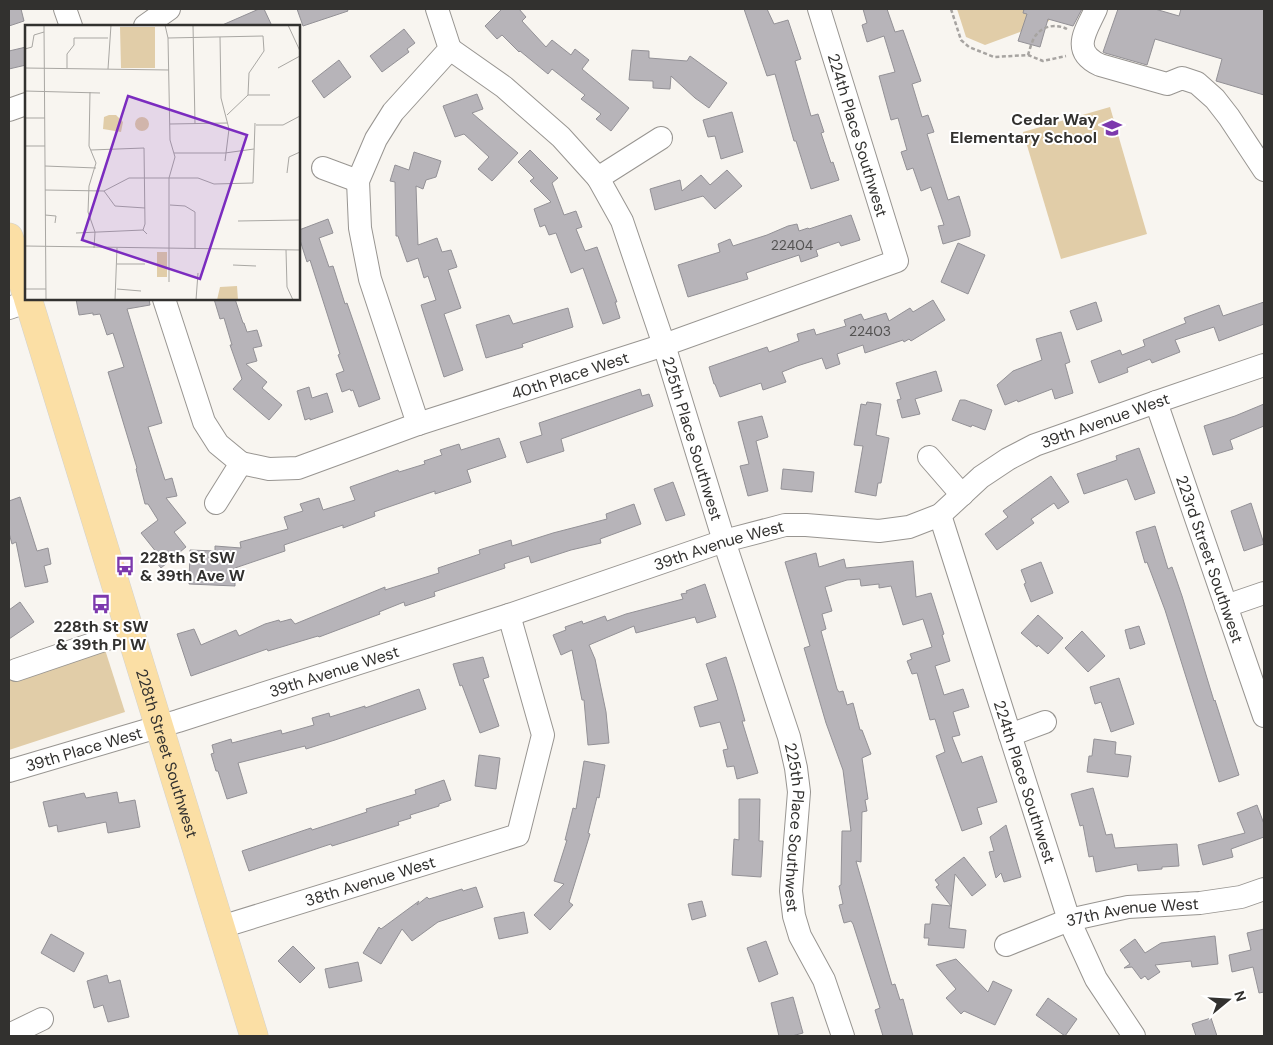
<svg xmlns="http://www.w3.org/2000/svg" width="1273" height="1045" viewBox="0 0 1273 1045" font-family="'DM Sans',sans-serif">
<rect width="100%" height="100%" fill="#f8f5f0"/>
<g fill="#e1cda8">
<polygon points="957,9 1052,9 1049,21 985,45 966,37"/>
<polygon points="1110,107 1147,234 1061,259 1023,132"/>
<polygon points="100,634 125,712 9,750 9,664"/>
</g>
<g fill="#b7b4b9" stroke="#939196">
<polygon points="9,9 21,9 24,21 9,26"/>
<polygon points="259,9 264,9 272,26 220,26"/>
<polygon points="297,9 347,9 348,11 303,26"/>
<polygon points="502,9 519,9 526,17 522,21 546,47 552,40 571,55 575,49 589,60 582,69 629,108 611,131 596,119 601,114 581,99 585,95 552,69 548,74 520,51 519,52 502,35 497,39 485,26"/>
<polygon points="744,9 767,9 774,24 788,20 801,59 795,61 811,116 818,114 824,132 821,133 831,163 833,162 839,180 811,189 796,141 794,141 775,74 767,76"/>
<polygon points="863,9 887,9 895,32 903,30 921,81 912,84 922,117 928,115 934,132 927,134 948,200 959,196 970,231 970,236 943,244 938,226 944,225 931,187 921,191 913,168 907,170 901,152 907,150 898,118 891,120 879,76 895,72 884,36 867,42 862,25 867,23"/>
<polygon points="1024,9 1082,9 1073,26 1048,19 1040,47 1018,41 1027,14 1023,13"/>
<polygon points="1118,9 1155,9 1179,16 1181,9 1264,9 1264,95 1216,81 1222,59 1155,39 1147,65 1105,53 1103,52"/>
<polygon points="404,29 415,43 407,49 409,52 382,72 370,56"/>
<polygon points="26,47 26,65 9,69 9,51"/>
<polygon points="632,50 649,51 649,58 687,61 690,56 727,83 709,108 695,98 671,76 670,89 653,88 653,81 629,80"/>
<polygon points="339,60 351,77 324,98 312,81"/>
<polygon points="477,94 483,109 472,113 518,153 492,181 478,169 489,157 464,134 455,137 443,106"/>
<polygon points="732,112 743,152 721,159 715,136 708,137 703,120"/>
<polygon points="530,150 558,178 552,183 564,215 576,211 582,227 576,229 585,251 597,247 617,302 615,302 620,318 603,324 583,268 571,273 556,233 549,235 545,225 540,227 534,209 551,202 530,181 534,178 518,162"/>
<polygon points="414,152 441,161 436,177 426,180 423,189 416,186 418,245 437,238 442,252 451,250 457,267 448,270 461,308 444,314 463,370 444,377 421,305 436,300 428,276 424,278 418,258 407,262 398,236 396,236 395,182 390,181 395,165 409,170"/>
<polygon points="727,170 742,186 715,209 703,196 655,210 650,189 680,180 682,191 701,175 710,185"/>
<polygon points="851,215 860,240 841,246 839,242 816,250 818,256 801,262 799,255 769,265 746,273 748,279 688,297 678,265 720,252 718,244 730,239 733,246 767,235 788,226 797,224 799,231 808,228 809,229"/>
<polygon points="328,219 333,233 319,238 329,267 333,266 345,304 347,303 380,399 359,407 353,390 351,391 350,389 342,392 336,374 344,371 338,355 340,354 310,260 307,262 299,237 299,230"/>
<polygon points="958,243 985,255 968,294 941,282"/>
<polygon points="76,299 149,299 150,305 127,309 162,423 148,427 165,480 172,478 177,496 166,498 186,523 174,532 186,547 161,568 152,557 157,553 141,533 158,520 148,504 145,504 136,469 137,468 108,372 124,367 113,333 107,335 100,314 93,315 93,313 79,315"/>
<polygon points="214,299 235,299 243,323 244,323 247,332 257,330 262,346 253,348 257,361 246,364 267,382 262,388 282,405 269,420 233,389 242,379 230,345 232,345 224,318 220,319"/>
<polygon points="933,300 945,320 911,341 909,339 904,342 903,340 865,353 863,345 837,354 840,364 826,369 822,358 797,366 782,372 786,382 763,390 761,383 720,397 715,384 714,384 709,367 767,347 769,352 799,341 797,334 814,329 816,335 846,326 844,320 861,314 864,320 886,313 889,321 910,308 913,312"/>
<polygon points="1096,302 1102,321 1077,330 1070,311"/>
<polygon points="1264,302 1264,324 1219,341 1214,327 1175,340 1180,352 1152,363 1150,359 1127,368 1128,372 1099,383 1091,361 1120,350 1122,355 1145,346 1143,340 1186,323 1184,318 1219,305 1223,316"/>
<polygon points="568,308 573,327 522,344 523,347 486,358 476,325 509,315 513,324"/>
<polygon points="1061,332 1070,362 1065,364 1073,393 1055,399 1052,389 1018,402 1017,400 1005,405 997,385 1013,371 1042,360 1036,339"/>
<polygon points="936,371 942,391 915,399 920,414 902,418 897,400 901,399 896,383"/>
<polygon points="309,387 312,398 327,393 333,412 310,420 310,418 305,420 297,391"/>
<polygon points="640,389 642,396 649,394 653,406 561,439 564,451 527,463 520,442 542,435 539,423"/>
<polygon points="960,400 965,400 992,410 985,430 972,425 971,427 952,420"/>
<polygon points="867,402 881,404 876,435 889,438 881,483 878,483 876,496 855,492 863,446 854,445 861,404 866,405"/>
<polygon points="1264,404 1264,426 1230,440 1233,449 1213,455 1204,426 1235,416"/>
<polygon points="762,416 768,437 756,441 768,491 748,496 740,466 749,464 738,422"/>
<polygon points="499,438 506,457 467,470 471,482 435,494 435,491 374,512 375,516 343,528 343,525 284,545 285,551 235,568 235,586 189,584 190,550 215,551 215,546 241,548 240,542 288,529 284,517 303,511 300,504 319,498 323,510 355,500 350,487 398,470 399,472 425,464 424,461 442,455 440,450 459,444 461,450"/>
<polygon points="1139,448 1155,493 1135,500 1127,479 1084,494 1077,474 1117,460 1116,456"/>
<polygon points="783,469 814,472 812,492 781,489"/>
<polygon points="1051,476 1069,502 1058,509 1054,503 1031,519 1034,523 997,550 985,534 1008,517 1003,511"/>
<polygon points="673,482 685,515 666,521 654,489"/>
<polygon points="20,497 37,551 48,548 51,564 44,566 48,582 25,587 16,542 12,544 9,533 9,501"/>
<polygon points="1251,503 1264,544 1244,551 1231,511"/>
<polygon points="634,504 641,524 600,539 601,543 571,550 531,563 529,556 504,564 505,568 434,592 435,596 405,606 404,602 379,612 380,614 319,637 318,636 268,651 267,649 191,676 177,634 194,629 201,645 236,630 239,636 265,624 279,620 280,622 291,619 295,624 385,587 385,590 439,573 438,568 480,554 479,550 511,540 512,546 553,533 607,519 606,514"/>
<polygon points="1155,526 1168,569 1172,567 1182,596 1214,701 1215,700 1239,775 1219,782 1165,610 1147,562 1145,563 1136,532"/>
<polygon points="816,553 819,567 844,559 846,568 913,561 916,597 931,593 944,634 942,635 950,661 935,666 944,695 963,689 969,707 953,712 960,735 952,737 962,763 982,756 997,802 977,808 982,824 962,831 936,756 945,752 935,719 930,720 917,673 912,674 907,661 912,659 910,654 932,647 923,619 903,625 891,586 879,588 879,584 861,586 860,579 847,580 825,587 832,611 822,614 826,629 821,631 837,689 839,692 843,691 847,705 853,703 860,730 862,730 871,754 862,758 868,799 865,800 867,811 862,812 861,862 856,861 892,985 895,984 900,1000 903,999 913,1036 883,1036 875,1010 880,1008 853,924 851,921 844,923 839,905 843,904 839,886 841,885 842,831 851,831 843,770 826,723 804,648 810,646 785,562"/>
<polygon points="1041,562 1053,593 1031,602 1024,584 1026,583 1021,570"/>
<polygon points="705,584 716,617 697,623 695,617 636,633 634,626 589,645 595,659 606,712 609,743 588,745 584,700 582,700 572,650 561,655 553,635 566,630 565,627 582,621 583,624 605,616 607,621 626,614 683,599 681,594 687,593 686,591"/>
<polygon points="20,602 34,622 9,639 9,610"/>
<polygon points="1038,615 1063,638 1048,654 1038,645 1037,647 1021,633"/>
<polygon points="1139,626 1145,644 1130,649 1125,630"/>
<polygon points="1082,631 1105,656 1088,672 1065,648"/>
<polygon points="483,657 489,677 483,679 499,726 480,733 462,685 460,686 453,664"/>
<polygon points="726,657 735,686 745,721 742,721 758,773 737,779 734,766 727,767 723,750 728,749 720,722 700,727 694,707 718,700 706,664"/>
<polygon points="1119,678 1134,724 1111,732 1101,702 1095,704 1090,687"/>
<polygon points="419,689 426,709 335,740 306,749 305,746 238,763 247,793 227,799 218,771 216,771 211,754 214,753 212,745 231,739 232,743 281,730 282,734 314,725 312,718 329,713 330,717 365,706 365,708"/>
<polygon points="1094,739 1116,742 1115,754 1131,756 1128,777 1087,772 1089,756 1092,756"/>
<polygon points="479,755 500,758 496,789 475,786"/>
<polygon points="584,761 605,765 599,798 597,797 588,833 590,834 569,902 573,905 550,930 534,915 564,884 554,881 567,840 565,840 573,808 576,809"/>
<polygon points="444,780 451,800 439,804 439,806 410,815 411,818 398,822 399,825 332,846 331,844 249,871 242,851 311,828 312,830 367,812 366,809 416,794 415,790"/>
<polygon points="1093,788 1106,835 1112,834 1115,848 1177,844 1179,866 1162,867 1162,869 1138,871 1137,864 1096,872 1093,856 1089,857 1083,825 1080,826 1071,794"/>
<polygon points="117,792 119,803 135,800 140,827 108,833 106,822 58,832 57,825 49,827 43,802 84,793 86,798"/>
<polygon points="739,799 760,799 759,841 763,841 761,877 732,875 734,839 739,840"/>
<polygon points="1257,805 1264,824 1264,837 1231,849 1233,857 1203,865 1198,845 1245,833 1237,813"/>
<polygon points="1006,825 1021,877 1004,882 1001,873 996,878 989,852 994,851 990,837"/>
<polygon points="964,857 986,885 972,896 955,874 949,928 966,930 964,948 928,945 929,938 924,938 925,924 930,924 932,904 951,906 936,887 939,885 935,880"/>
<polygon points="476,887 483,907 438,922 412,941 402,929 381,964 363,953 379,927 381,929 419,901 417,905 427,897 429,899 462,889 463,891"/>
<polygon points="702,901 706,916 692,920 688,904"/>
<polygon points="524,912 528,933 499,939 494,918"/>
<polygon points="1264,929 1264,992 1259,993 1253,967 1232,972 1229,955 1251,950 1247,933"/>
<polygon points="51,934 84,953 74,972 41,953"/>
<polygon points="1215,936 1218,964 1192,967 1191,961 1155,965 1160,972 1148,980 1145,976 1141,979 1132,967 1124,968 1130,964 1120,950 1135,939 1145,953 1161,943"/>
<polygon points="766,941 778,974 759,982 747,948"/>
<polygon points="293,946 315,968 300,983 278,961"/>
<polygon points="956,959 988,992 993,981 1012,990 995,1025 964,1011 961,1014 946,998 956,989 936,965"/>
<polygon points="358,962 362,981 329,988 325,969"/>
<polygon points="107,975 109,983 120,980 129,1017 108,1022 103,1005 94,1008 87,981"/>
<polygon points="793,997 803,1033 792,1036 779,1036 771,1003"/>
<polygon points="1048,998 1077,1019 1065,1036 1036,1015"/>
<polygon points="1211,1018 1217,1036 1196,1036 1192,1024"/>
</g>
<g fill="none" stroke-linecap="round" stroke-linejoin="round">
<defs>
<g id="minor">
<polyline points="65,9 71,26"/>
<path d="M1096 9C1086 31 1070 51 1100 65L1167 84 1182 78 1197 83 1215 99 1229 117 1264 170"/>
<polyline points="145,26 169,9"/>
<path id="s1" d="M450 49 504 87 561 137 598 178 622 221 664 345 724 541 789 737 796 768 799 792 791 891 794 916 800 936 824 980 843 1036"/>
<polyline points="9,110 26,104"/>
<polyline points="323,168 358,181"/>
<polyline points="598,178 661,138"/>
<polyline points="164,299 204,422 218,444 241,463 216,503"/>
<polyline points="9,308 29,301"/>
<path id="s2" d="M1156 402 1264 716"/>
<polyline points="418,424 370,279 360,228 358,181 376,139 393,112 450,49 437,9"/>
<polyline points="929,457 962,495"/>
<path id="s3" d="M241 463 269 469 298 468 418 424 664 345 897 261 819 9"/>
<path id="s4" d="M940 515 1069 920 1096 979 1134 1036"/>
<polyline points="1226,606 1264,593"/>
<polyline points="16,670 110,638 128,629"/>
<polyline points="1010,735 1045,722"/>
<path id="s5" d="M9 771 178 721 509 615 724 541 785 525H806L879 531 909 527 940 515 981 477 1008 459 1035 445 1156 402 1264 365"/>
<path id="s6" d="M221 927 518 835 543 735 509 615"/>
<path id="s7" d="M1006 945 1069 920 1128 907 1200 903 1241 897 1264 889"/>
<polyline points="9,1035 42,1019"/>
</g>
<g id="major">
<polyline points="9,237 26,293"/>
<path id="s8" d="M28 299 254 1036"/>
</g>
</defs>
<use href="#minor" stroke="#989591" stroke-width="24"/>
<use href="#major" stroke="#d2d2d1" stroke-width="29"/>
<g stroke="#a7a4a1" stroke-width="2.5" stroke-dasharray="4 2.5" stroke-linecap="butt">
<polyline points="951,9 961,40 969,47 994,57 1028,55 1043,61 1066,56"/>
<path d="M1028 55C1030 49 1032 40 1036 35 1044 25 1057 24 1067 29"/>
</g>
<use href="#minor" stroke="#fff" stroke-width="22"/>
<use href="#major" stroke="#fbdfa5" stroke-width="28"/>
</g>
<defs>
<symbol id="school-bare" viewBox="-9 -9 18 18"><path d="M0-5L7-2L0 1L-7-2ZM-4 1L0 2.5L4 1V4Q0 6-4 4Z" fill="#7c39ad" stroke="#fff" stroke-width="2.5" paint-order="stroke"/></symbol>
<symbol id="bus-bare" viewBox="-9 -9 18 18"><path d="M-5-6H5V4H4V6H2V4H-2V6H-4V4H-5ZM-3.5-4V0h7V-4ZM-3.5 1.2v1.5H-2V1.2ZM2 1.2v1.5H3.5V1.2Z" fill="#7c39ad" stroke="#fff" stroke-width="2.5" paint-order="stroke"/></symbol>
</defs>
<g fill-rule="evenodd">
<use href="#school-bare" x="1098" y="114" width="28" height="28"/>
<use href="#bus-bare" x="111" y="552" width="28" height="28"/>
<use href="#bus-bare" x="87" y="590" width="28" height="28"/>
</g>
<g text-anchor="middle" stroke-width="4" stroke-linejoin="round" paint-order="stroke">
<g font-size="14" fill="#535252">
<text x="792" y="250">22404</text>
<text x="870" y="336">22403</text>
</g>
<g font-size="16" font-weight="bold" fill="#32312f" stroke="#fff" text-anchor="end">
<text x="1097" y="125">Cedar Way<tspan x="1097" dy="18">Elementary School</tspan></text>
<text x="140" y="563" text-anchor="start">228th St SW<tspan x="140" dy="18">&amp; 39th Ave W</tspan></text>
<text x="101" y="632" text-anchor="middle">228th St SW<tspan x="101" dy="18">&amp; 39th Pl W</tspan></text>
</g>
<g font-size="16" fill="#32312f" stroke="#fff">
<text transform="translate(858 135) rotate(73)" y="6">224th Place Southwest</text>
<text dy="6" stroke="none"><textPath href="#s3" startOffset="345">40th Place West</textPath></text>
<text dy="6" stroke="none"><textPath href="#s5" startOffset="1165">39th Avenue West</textPath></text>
<text dy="6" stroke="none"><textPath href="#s1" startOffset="475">225th Place Southwest</textPath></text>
<text dy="6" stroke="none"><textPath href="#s5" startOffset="745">39th Avenue West</textPath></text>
<text dy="6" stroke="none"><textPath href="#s2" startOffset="166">223rd Street Southwest</textPath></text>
<text dy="6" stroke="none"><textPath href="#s5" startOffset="340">39th Avenue West</textPath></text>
<text dy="6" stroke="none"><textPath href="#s5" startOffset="78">39th Place West</textPath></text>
<text dy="6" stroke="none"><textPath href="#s8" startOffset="475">228th Street Southwest</textPath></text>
<text dy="6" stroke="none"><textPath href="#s4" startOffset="280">224th Place Southwest</textPath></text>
<text dy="6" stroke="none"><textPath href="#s1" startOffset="880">225th Place Southwest</textPath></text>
<text dy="6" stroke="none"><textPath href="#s6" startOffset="156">38th Avenue West</textPath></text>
<text dy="6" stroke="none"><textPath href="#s7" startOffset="132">37th Avenue West</textPath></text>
</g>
</g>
<g transform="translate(25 25)">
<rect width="275" height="275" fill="#f8f5f0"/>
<path d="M95 2H130V43H96ZM84 90H91L98 97 96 107 78 104 79 92ZM110 99a7 7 0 1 1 14 0a7 7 0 1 1-14 0ZM132 227H142V252H132ZM212 261 213 275H192L195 262Z" fill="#e1cda8"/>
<path fill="none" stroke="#a9a7a3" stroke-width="1" d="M19 0 21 275M140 0 143 13 145 115 150 132 144 153V257M168 0 170 99M263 0 275 26M195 12 196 73 204 104 200 136M143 13 238 11 239 26 224 48 223 70M0 24 7 22 9 10 19 7M0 43 144 45M42 43V29L49 20V13H83M253 43 275 31M83 44 86 0M0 66 75 68M65 67 64 121 71 138 64 161 63 187 70 207 69 223M202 90 223 70H245M0 93H20M145 99 202 98M231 100H258L275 91M0 121H20M66 125 119 123 120 199 118 205M149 128H200L229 124M20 141 71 143M262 148 264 132 275 127M20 165 79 166 90 181M79 166 104 153H173L189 159 228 158 230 98M145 180 160 181 170 187V224M90 181 120 183M20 190 31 191 30 198M213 196 275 195M51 208 118 205 122 209M0 221 275 225M261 225 262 262 268 275M92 239H120M208 240 231 241M0 264H21M92 264 116 266M90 275 92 223M171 275 173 248"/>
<path fill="#7b2cbf" fill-opacity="0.15" stroke="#7b2cbf" stroke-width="2.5" d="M103 71 222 110 175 254 57 215Z"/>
<rect width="275" height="275" fill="none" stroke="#32312f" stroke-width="2.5"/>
</g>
<rect width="1273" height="1045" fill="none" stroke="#32312f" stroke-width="20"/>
<g transform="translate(1228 1000) rotate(72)" stroke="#ffffff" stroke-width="4" paint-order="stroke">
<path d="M0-4L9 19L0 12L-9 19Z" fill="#32312f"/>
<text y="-8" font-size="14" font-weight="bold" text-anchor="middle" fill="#32312f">N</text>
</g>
</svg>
